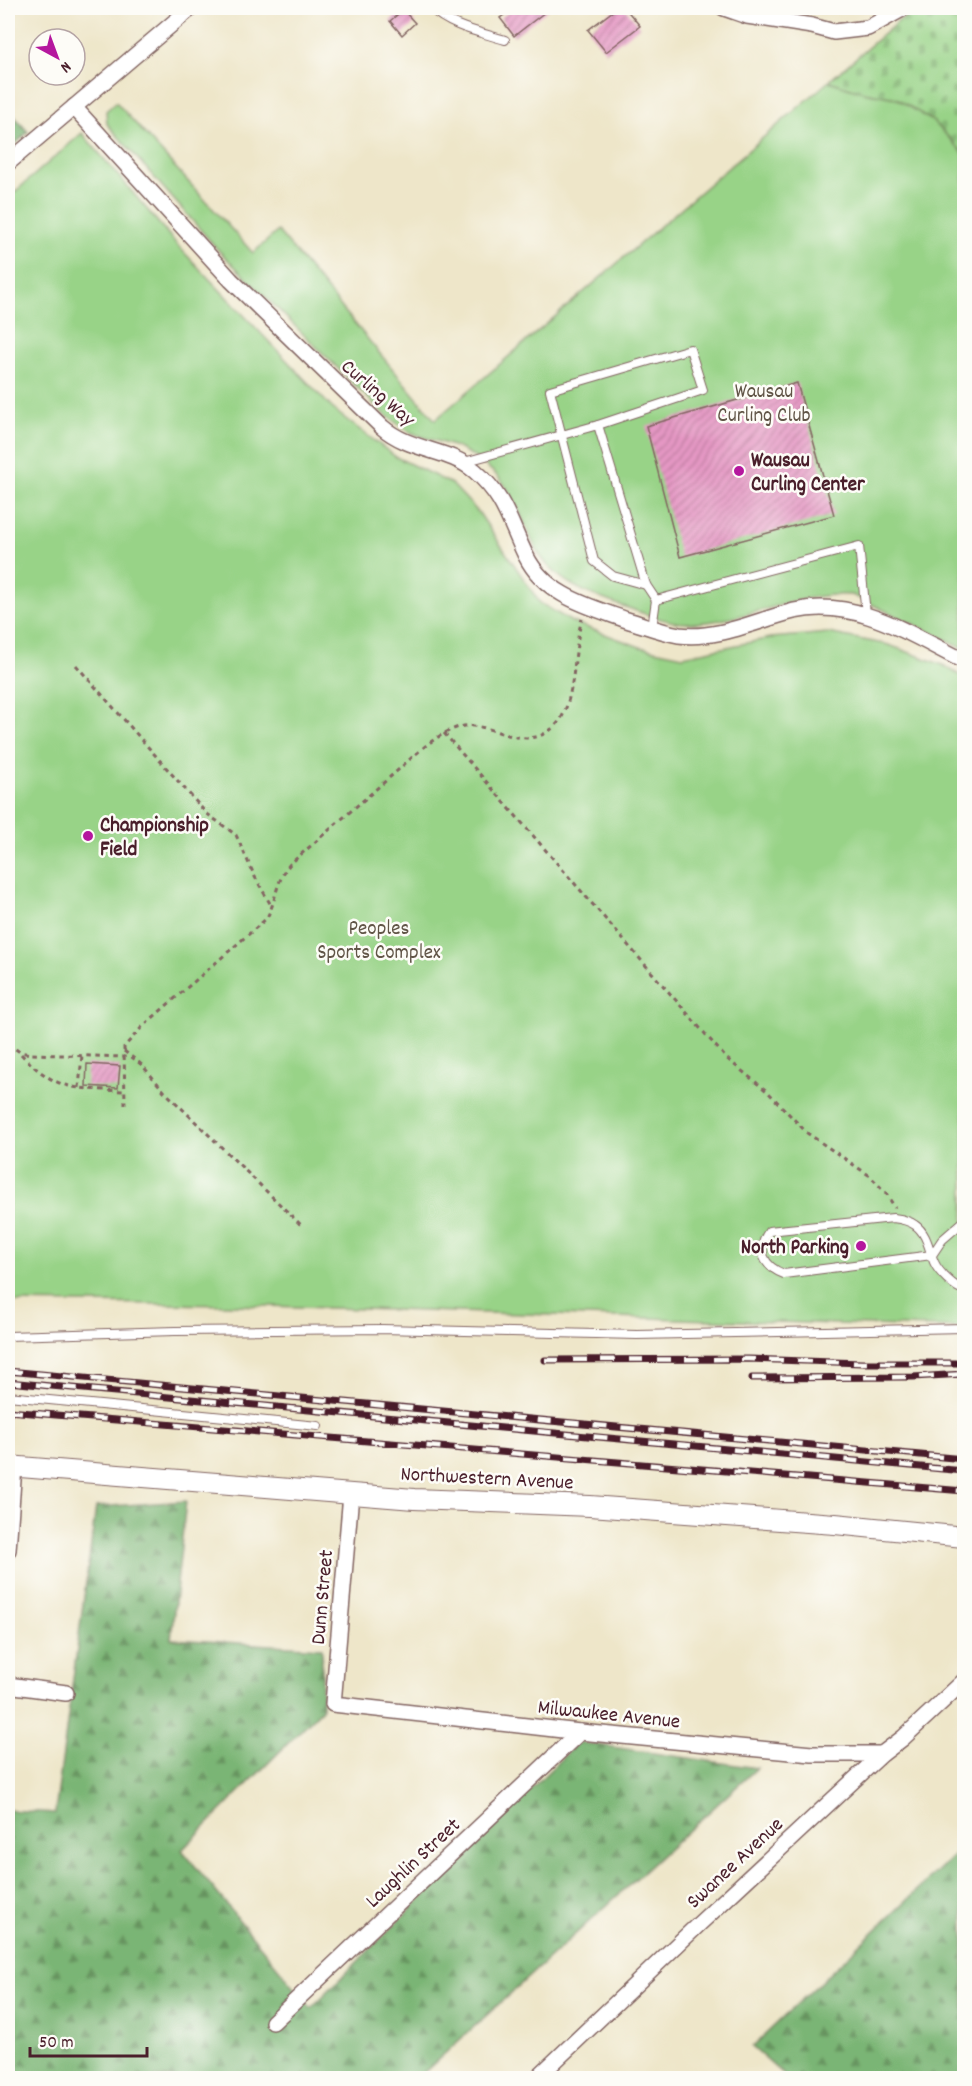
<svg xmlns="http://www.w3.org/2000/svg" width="972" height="2086" viewBox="0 0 972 2086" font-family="Dekko,sans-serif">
<defs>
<pattern id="forest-firs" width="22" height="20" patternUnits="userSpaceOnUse" patternTransform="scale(1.5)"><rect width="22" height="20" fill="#7ab574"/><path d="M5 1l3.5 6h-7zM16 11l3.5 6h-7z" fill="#66935f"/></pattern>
<pattern id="cemetery-stones" width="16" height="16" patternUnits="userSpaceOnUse" patternTransform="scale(1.5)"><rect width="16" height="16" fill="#98d387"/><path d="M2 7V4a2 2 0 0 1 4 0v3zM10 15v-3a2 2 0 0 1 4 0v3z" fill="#84b575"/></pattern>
<pattern id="building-hatch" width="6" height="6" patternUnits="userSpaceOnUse" patternTransform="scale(1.5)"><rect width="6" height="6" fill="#e598c4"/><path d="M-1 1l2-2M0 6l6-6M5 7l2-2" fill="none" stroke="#bc7b9f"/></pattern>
</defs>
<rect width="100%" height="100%" fill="#fdfcf7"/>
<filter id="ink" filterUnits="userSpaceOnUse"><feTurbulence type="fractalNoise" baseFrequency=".0167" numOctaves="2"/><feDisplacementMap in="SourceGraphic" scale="12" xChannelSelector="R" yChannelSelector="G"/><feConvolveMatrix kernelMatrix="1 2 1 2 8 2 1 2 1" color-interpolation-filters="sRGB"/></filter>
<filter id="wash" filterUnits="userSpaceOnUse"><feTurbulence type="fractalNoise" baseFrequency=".008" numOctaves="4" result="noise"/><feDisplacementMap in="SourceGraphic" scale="24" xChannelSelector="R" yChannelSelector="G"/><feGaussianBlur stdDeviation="1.35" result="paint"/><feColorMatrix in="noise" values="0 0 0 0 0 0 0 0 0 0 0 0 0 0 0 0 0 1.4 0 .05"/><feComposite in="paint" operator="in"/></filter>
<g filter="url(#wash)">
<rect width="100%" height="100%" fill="#eee6c9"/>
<g fill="url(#forest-firs)" stroke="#626a50" stroke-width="1.5">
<polygon points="8,109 28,132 8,151"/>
<polygon points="186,1501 171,1639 322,1648 322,1709 182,1850 311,2008 578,1742 757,1768 418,2078 8,2078 8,1810 55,1813 96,1507"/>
<polygon points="964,1846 964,2078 787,2078 752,2047"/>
</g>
<polygon fill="url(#cemetery-stones)" stroke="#717959" stroke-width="1.5" points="914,8 964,8 964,154 934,122 896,98 863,92 829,81"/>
<g fill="#98d387" stroke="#717959" stroke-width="1.5">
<path d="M829 81 863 92 896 98 934 122 964 154V648L852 595C796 591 744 624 687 623 669 623 651 616 634 610 596 597 553 585 534 545 521 519 515 491 492 471 483 463 472 455 462 450 446 442 427 440 410 432 401 427 393 420 384 414L220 252 107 124 106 111 116 102 253 253 278 231 435 420Z"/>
<polygon points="82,133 179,247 334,410 396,457 452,484 479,513 540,603 572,622 640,647 683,656 771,638 828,633 889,645 943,665 964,678 964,1328 234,1305 8,1302 8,198"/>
</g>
<g id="blocks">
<g fill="url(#building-hatch)">
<polygon points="514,8 550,8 514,36 500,18"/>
<polygon points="617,8 625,8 640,26 606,52 588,30"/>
<polygon points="403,10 415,23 402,35 390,21"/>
<polygon points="797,383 834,515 680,557 646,426"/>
<polygon points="87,1064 120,1066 118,1088 86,1086"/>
</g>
</g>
</g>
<g filter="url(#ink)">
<use href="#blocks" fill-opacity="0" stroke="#836562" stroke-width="1.5"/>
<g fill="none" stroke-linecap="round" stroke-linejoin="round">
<defs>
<g id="service">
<path d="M431 8C450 27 480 32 505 40"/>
<polyline points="598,425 703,390 690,349 550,390 594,561 613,576 646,585"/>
<polyline points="464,462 598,425 646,585 656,600 652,628"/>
<polyline points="656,600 859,546 866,614"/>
<path d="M964 1221 942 1240 932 1255 784 1274C763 1266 756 1250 769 1231L893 1218C901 1219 908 1220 915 1225 927 1233 929 1250 934 1262 939 1273 954 1287 964 1290"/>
<polyline points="8,1336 175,1331 382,1329 637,1335 964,1328"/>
<polyline points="8,1396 318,1426"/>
</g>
<g id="minor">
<polyline points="724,8 747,16 812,26 834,32 868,28 904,8"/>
<path d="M74 107 231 280 382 427C411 452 448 448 475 471 506 498 509 522 526 556 546 596 588 606 627 620 644 625 661 632 679 635 718 640 757 620 794 611 856 597 911 635 964 661"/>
<polyline points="8,163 191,8"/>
<polyline points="351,1494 333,1704 580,1732 812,1754 882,1754"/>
<polyline points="8,1550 14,1466"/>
<polyline points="8,1685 66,1693"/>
<polyline points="273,2022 580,1732"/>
<polyline points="537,2078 699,1924 882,1754 903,1738 964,1681"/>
</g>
<polyline id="tertiary" points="8,1466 414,1499 590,1506 835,1524 964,1537"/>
</defs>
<use href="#service" stroke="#836562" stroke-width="10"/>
<use href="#minor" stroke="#836562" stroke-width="18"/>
<use href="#tertiary" stroke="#836562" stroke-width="22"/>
<g stroke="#836562" stroke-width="3" stroke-dasharray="4.5 4.5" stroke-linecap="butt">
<polyline points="76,665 206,813 236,835 255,877 272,907"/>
<polyline points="444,733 726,1058 768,1092 807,1133 870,1176 886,1193 895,1208"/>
<polyline points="8,1044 20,1052 30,1054 124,1057"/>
<polyline points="124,1051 142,1065 164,1091 303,1227"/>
<path d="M21 1054C57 1092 75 1088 124 1091"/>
<polyline points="79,1088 82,1055"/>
<path d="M125 1105 124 1047 142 1027 266 919C277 901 275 881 290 864 323 835 357 806 390 777 410 760 431 737 456 728 489 716 523 758 556 725 576 705 573 648 582 619"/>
</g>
<use href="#service" stroke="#fff" stroke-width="8"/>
<use href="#minor" stroke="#fff" stroke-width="15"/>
<use href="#tertiary" stroke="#fff" stroke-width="20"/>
<defs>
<g id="rail">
<polyline points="545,1360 748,1359 862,1363 964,1363"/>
<polyline points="8,1371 964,1459"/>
<polyline points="752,1378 913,1377 964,1374"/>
<polyline points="8,1382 964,1471"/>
<polyline points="8,1411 964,1491"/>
</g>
</defs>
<use href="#rail" stroke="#4a1f2b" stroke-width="7"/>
<use href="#rail" stroke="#fdfcf7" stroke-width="4.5" stroke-dasharray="14" stroke-linecap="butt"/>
</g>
</g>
<g fill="#b5179e" stroke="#fdfcf7" stroke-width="2">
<circle cx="739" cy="471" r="6"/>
<circle cx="88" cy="836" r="6"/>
<circle cx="861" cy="1246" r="6"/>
</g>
<g text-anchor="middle" stroke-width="5" stroke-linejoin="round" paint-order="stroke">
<g font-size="21" fill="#615547" stroke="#fdfcf7">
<text x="764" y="397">Wausau<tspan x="764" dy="24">Curling Club</tspan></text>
<text x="379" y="934">Peoples<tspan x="379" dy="24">Sports Complex</tspan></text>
</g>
<g font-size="21" fill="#4a1f2b" stroke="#fdfcf7">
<text transform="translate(379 392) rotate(41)" y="7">Curling Way</text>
<text transform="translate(487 1477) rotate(3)" y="7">Northwestern Avenue</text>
<text transform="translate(321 1597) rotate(-85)" y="7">Dunn Street</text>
<text transform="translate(609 1713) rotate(6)" y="7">Milwaukee Avenue</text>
<text transform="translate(412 1862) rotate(-43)" y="7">Laughlin Street</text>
<text transform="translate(734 1862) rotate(-43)" y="7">Swanee Avenue</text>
</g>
<g font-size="21" font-weight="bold" fill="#4a1f2b" stroke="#fdfcf7" text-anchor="start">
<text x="751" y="466">Wausau<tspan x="751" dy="24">Curling Center</tspan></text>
<text x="100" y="831">Championship<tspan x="100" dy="24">Field</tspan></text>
<text x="849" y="1253" text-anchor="end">North Parking</text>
</g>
</g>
<rect width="972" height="2086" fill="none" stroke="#fdfcf7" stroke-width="30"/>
<g transform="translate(57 57) rotate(139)"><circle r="28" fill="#fdfcf7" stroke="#b5a4a5" stroke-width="1.5"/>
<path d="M0-4.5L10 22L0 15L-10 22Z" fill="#b5179e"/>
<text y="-9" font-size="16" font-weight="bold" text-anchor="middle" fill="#4a1f2b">N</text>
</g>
<path d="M30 2047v9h117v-9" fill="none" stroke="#4a1f2b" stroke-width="3"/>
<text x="39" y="2047" font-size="18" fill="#4a1f2b" stroke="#fdfcf7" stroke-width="4.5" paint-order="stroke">50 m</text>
</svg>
